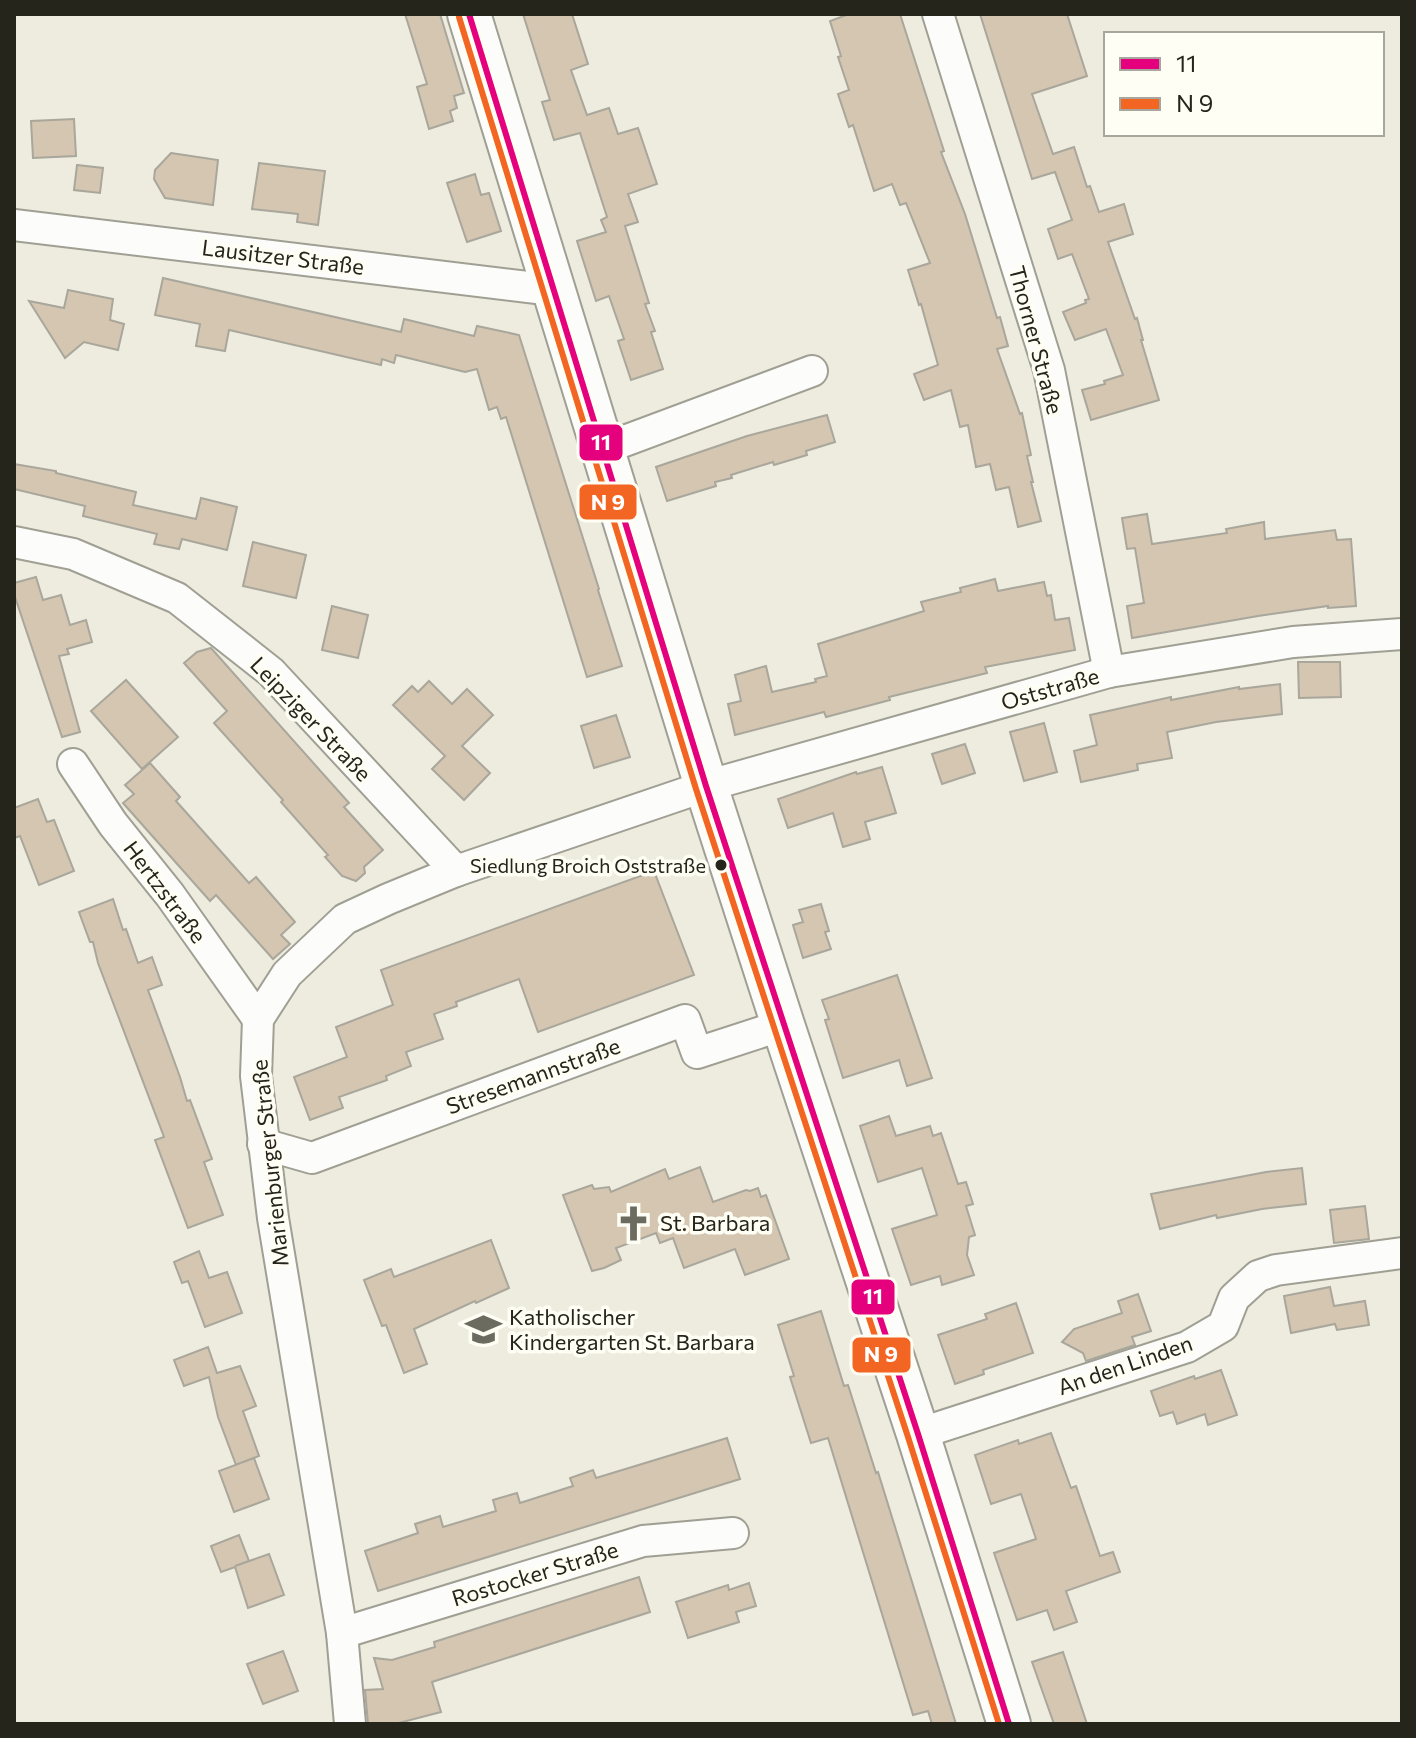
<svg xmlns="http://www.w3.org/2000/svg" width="1416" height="1738" viewBox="0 0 1416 1738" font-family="Commissioner,sans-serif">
<rect width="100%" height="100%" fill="#eeecde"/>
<g fill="#d4c6b0" stroke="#a9a69c" stroke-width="2">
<polygon points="405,14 440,14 464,93 454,96 457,108 450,111 453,121 429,129 417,87 427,84"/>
<polygon points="523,14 572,14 588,64 571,70 587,115 609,108 618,134 638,128 657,184 628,194 638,222 625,226 649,303 645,304 655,331 651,332 663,369 631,380 618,341 624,339 609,296 596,301 577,241 606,232 601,220 607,217 580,133 554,140 542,102 550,100"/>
<polygon points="849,14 900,14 944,151 941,152 965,214 997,318 1000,317 1008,346 997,349 1020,414 1022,413 1031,455 1027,456 1033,482 1031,482 1041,521 1018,527 1009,487 996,490 990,464 976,467 968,425 960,427 951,390 924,400 914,374 938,365 921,304 919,305 908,270 930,263 906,203 900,205 892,184 874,191 853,125 849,127 838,94 849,90 838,57 841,56 830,21"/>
<polygon points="980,14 1067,14 1087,76 1032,94 1053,154 1074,147 1087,187 1090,186 1099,212 1124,204 1133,234 1108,242 1135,319 1137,318 1143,340 1141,340 1159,400 1091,420 1082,390 1105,384 1104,381 1123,375 1106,329 1075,340 1063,312 1086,303 1085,300 1089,299 1072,254 1058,259 1048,229 1072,220 1055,172 1032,179"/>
<polygon points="74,119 76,156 33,158 31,121"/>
<polygon points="171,153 218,160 213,205 165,198 154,179 155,170"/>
<polygon points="259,163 325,171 318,225 297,222 298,214 252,209"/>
<polygon points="77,165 103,168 100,193 74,190"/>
<polygon points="475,174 481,195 489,193 501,231 467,242 447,183"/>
<polygon points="163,278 401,332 404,319 474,336 477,326 519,335 599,589 598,590 622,666 587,677 506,417 501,419 497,407 489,410 477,369 465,372 396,355 394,363 382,359 381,365 229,330 225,351 196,346 200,324 155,315"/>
<polygon points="68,290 113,299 110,320 124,324 118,350 84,342 65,358 29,301 64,308"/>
<polygon points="827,415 835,442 806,451 807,455 774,465 773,462 731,475 732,478 715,482 716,486 667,501 656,467 747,436"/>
<polygon points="14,464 56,471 56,473 136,492 133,505 196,519 201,498 237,507 227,550 182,539 179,549 154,544 157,534 83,516 85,506 14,489"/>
<polygon points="1147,514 1152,544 1227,533 1226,529 1264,522 1265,539 1335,530 1337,540 1351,539 1356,606 1328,608 1328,606 1258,616 1132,638 1127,606 1144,603 1135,548 1127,549 1122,518"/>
<polygon points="253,542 306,555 296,598 243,586"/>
<polygon points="36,577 43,600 61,595 70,625 86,620 92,642 67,649 69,654 59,656 80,732 62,737 14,594 14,583"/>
<polygon points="995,579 998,591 1044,582 1047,596 1051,595 1055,620 1069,618 1075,650 985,667 987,673 889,697 890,700 826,717 824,712 735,735 728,704 741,701 735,675 766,666 772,692 816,682 815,679 827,676 818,644 924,611 921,602 961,592 960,588"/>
<polygon points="332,606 368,615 358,658 322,650"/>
<polygon points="211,648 349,803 344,807 383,850 364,867 365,873 356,881 342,876 325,857 328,855 281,802 283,800 214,723 227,711 184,663 197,652"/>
<polygon points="1298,662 1340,662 1341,697 1299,698"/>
<polygon points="126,680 178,737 142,769 91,711"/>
<polygon points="429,681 452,704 467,689 493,715 462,746 490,773 464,800 432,769 445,756 393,705 412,686 418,692"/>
<polygon points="1280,684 1282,714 1216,722 1167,732 1172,758 1137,764 1138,770 1081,782 1074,751 1097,745 1090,715 1171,697 1171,700 1239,687 1239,689"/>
<polygon points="616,715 630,757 594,768 581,726"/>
<polygon points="1044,723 1057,772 1024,781 1010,732"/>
<polygon points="965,744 975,773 942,784 932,754"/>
<polygon points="150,763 180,797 176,801 249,883 256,877 295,922 281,935 290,944 273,959 216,895 210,901 123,803 134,794 125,785"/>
<polygon points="882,767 896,813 865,822 870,839 843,847 833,813 788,828 778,799 856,772 857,774"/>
<polygon points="38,799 47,822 54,820 74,871 39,885 20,836 14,838 14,808"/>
<polygon points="654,871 694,975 538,1032 519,979 456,1002 457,1006 434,1014 443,1039 406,1052 411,1066 386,1076 387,1080 339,1097 343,1108 310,1120 294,1077 347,1057 336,1027 393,1005 381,970"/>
<polygon points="113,899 123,930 126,929 138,963 152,957 162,985 148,990 180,1077 187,1101 190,1100 212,1159 204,1162 223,1215 188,1228 155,1140 164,1137 98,963 93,942 90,942 79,912"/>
<polygon points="821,904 829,931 825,932 831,949 803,958 793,925 803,922 799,910"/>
<polygon points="897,975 932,1078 907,1086 899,1060 843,1078 825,1020 829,1019 822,1000"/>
<polygon points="889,1116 896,1136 930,1126 933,1136 941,1133 958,1184 966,1182 973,1204 966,1206 975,1235 969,1237 967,1255 974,1275 942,1285 940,1276 911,1285 892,1229 937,1215 922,1168 878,1182 860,1126"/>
<polygon points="700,1167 713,1202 746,1190 750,1191 758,1188 761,1197 766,1195 789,1259 745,1275 735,1249 684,1268 673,1238 660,1243 656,1233 616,1248 621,1260 604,1268 592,1271 563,1195 592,1185 594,1189 609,1187 611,1192 665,1169 669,1179"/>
<polygon points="1302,1168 1306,1204 1262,1209 1217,1218 1216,1215 1160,1229 1151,1194 1266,1172"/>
<polygon points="1365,1206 1369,1239 1334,1243 1330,1210"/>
<polygon points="491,1240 509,1288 476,1303 475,1301 414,1329 427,1364 404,1373 386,1325 382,1326 364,1280 391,1269 394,1277"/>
<polygon points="199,1251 209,1278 227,1272 242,1313 205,1327 188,1281 182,1283 174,1262"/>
<polygon points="1330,1287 1334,1306 1365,1301 1369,1325 1337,1330 1335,1324 1291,1333 1284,1296"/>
<polygon points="1138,1294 1151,1331 1132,1337 1135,1345 1086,1361 1083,1353 1062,1342 1074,1329 1122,1313 1118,1301"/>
<polygon points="1016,1303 1033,1353 983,1370 984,1374 955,1384 938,1335 987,1319 985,1314"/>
<polygon points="821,1311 844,1386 848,1385 876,1473 878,1472 956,1724 932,1724 928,1711 913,1715 828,1438 811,1443 790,1377 794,1376 778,1325"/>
<polygon points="208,1347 217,1373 240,1366 256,1406 243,1411 259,1456 236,1465 218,1417 209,1377 184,1386 174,1360"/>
<polygon points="1221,1370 1237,1415 1208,1425 1205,1414 1177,1424 1173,1412 1160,1416 1151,1391 1194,1376 1195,1379"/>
<polygon points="1051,1433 1071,1488 1076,1486 1100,1556 1113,1552 1120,1572 1066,1591 1077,1622 1054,1630 1047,1610 1017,1620 994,1553 1036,1539 1021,1494 991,1504 975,1455 1018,1440 1019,1444"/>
<polygon points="727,1438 740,1479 378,1591 365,1551 418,1533 415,1524 440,1516 443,1527 496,1511 493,1500 517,1493 520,1503 573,1486 570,1478 593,1470 596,1478"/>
<polygon points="254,1458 269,1499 234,1512 219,1471"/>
<polygon points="239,1535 249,1561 235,1566 269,1554 284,1595 248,1608 235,1567 221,1572 211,1546"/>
<polygon points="639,1577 650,1612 432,1682 441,1712 395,1724 368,1724 365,1690 383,1689 374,1658 392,1660 435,1647 434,1642"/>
<polygon points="749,1583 756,1606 736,1612 739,1622 688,1638 676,1602 728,1585 729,1590"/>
<polygon points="283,1651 298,1691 263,1704 247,1664"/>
<polygon points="1063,1652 1087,1724 1054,1724 1032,1662"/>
</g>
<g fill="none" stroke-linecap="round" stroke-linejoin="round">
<defs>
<g id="street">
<polyline points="938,14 1049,370 1109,672"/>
<polyline points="14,225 553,290"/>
<polyline points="603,449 812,371"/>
<polyline points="14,542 73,554 177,598 271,672 456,871"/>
<polyline points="73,764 113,824 170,895 258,1019"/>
<polyline points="263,1144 312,1158 685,1020 697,1053 783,1025"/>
<polyline points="918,1434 1187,1347 1223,1326 1234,1298 1258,1276 1276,1270 1402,1253"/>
<polyline points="342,1633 643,1541 733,1533"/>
<polyline points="350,1724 342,1633 273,1218 256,1076 258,1019 287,974 345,919 388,899 456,871 706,786 1109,672 1293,642 1402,634"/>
</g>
<polyline id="secondary" points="469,14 706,786 783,1025 918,1434 1009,1724"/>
</defs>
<use href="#street" stroke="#a09f94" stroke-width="34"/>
<use href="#secondary" stroke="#a09f94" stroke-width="46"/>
<use href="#street" stroke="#fcfcfa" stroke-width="30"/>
<use href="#secondary" stroke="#fcfcfa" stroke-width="42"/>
<defs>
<polyline id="bus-1" points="469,14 706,786 918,1434 1009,1724"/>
<polyline id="bus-2" points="459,17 696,789 908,1437 999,1724"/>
</defs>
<use href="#bus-1" stroke="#fffef4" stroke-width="12"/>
<use href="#bus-2" stroke="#fffef4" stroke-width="12"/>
<use href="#bus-1" stroke="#e5007d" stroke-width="6"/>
<use href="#bus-2" stroke="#f26522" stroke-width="6"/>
</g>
<defs>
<symbol id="church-bare" viewBox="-9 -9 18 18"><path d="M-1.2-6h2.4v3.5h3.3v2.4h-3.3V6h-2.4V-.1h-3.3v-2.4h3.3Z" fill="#6c6b60" stroke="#fffef4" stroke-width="2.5" paint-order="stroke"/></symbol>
<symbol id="school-bare" viewBox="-9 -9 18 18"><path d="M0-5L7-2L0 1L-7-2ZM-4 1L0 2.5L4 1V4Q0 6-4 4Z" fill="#6c6b60" stroke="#fffef4" stroke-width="2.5" paint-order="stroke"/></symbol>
</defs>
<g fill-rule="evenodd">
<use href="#church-bare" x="608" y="1198" width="51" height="51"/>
<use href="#school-bare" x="458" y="1304" width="51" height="51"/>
</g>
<circle fill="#26251c" stroke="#fffef4" stroke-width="3" cx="721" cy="865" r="7"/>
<g text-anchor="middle" stroke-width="7" stroke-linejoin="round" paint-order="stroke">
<g font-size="20" fill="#26251c" stroke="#fffef4" text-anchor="end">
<text x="706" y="873">Siedlung Broich Oststraße</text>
</g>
<g font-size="22" fill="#26251c" stroke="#fffef4">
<text transform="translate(283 257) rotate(7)" y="8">Lausitzer Straße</text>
<text transform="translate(1036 340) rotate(75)" y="8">Thorner Straße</text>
<text transform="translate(1050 689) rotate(-16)" y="8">Oststraße</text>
<text transform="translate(311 719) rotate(46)" y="8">Leipziger Straße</text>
<text transform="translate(165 892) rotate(53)" y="8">Hertzstraße</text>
<text transform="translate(533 1076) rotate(-20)" y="8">Stresemannstraße</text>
<text transform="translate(270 1163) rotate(-96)" y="8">Marienburger Straße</text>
<text transform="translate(1125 1365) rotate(-19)" y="8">An den Linden</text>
<text transform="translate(535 1574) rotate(-17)" y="8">Rostocker Straße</text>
</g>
<g font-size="22" fill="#26251c" stroke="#fffef4" text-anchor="start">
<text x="660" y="1231">St. Barbara</text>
<text x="509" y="1325">Katholischer<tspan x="509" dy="25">Kindergarten St. Barbara</tspan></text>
</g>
</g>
<g stroke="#fffef4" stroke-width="3">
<rect x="578" y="423" width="46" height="39" rx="8" fill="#e5007d"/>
<rect x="578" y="483" width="60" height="38" rx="8" fill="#f26522"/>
<rect x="850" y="1278" width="46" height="38" rx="8" fill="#e5007d"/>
<rect x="851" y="1336" width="61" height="38" rx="8" fill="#f26522"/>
</g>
<g font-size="22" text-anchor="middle" font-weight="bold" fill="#fff">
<text x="601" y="450">11</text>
<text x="608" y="510">N 9</text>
<text x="873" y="1304">11</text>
<text x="881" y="1362">N 9</text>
</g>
<rect width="1416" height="1738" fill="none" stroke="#26251c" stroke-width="32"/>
<rect x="1104" y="32" width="280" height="104" fill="#fffef4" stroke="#a8a79e" stroke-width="2"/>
<rect x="1120" y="58" width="40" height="12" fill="#e5007d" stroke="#a8a79e" stroke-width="2"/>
<text x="1176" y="72" font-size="24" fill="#26251c">11</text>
<rect x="1120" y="98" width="40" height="12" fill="#f26522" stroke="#a8a79e" stroke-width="2"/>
<text x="1176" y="112" font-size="24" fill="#26251c">N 9</text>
</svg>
